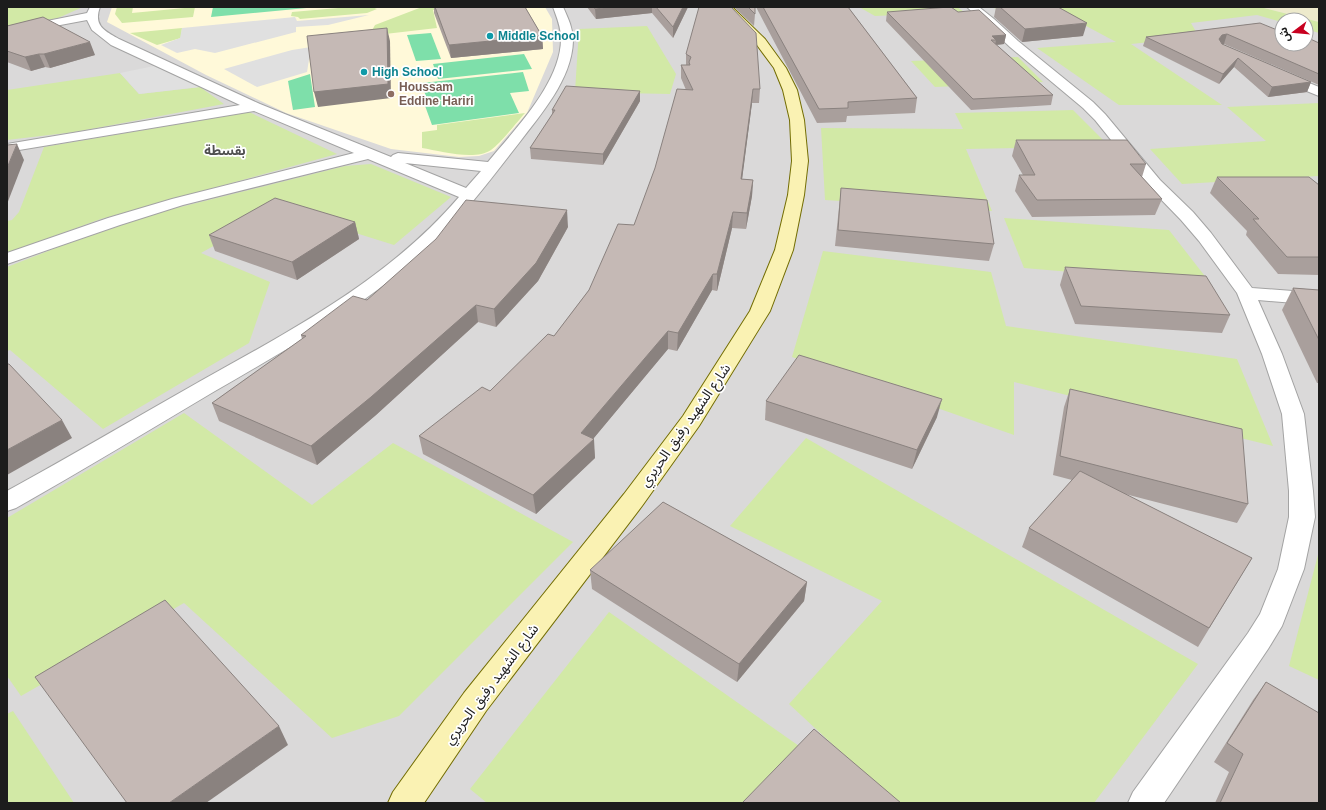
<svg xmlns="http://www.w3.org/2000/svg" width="1326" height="810" viewBox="0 0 1326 810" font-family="Helvetica,'Noto Sans Arabic',sans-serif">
<rect width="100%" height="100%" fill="#eee8e1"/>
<polygon fill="#dad9d9" points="7,7 1244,7 1282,20 1282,44 1306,44 1306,25 1319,29 1319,803 7,803"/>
<polygon fill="#fff9d9" points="112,7 545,7 552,19 553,52 527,113 494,151 479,156 459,157 391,149 286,113 206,75 107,22"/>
<polygon fill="#edeacc" points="1260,7 1319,7 1319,22"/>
<g fill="#d2e9a6">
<polygon points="7,7 83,7 58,18 7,28"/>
<polygon points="117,7 133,7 132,13 195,7 193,17 122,23 115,14"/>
<polygon points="350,7 372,7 377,9 367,13 300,19 298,17 291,16 292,12"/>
<polygon points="422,7 461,7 433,10 437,28 385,34 370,34 375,25"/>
<polygon points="859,7 957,7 964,12 875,16"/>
<polygon points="992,7 1260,7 1319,22 1319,33 1306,29 1306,20 1282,20 1282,22 1257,15 1191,23 1199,37 1131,44 1222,105 1119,105 1037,48 1116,42 1062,13 1011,16"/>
<polygon points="647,26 676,74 670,94 575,92 579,29"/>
<polygon points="182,28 181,38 157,45 130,33"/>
<polygon points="1018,57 1043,82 935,87 911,61"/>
<polygon points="120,73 139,94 200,87 224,104 75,132 7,140 7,90"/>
<polygon points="1319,103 1319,176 1182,184 1150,149 1266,141 1227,107"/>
<polygon points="1073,110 1109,146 966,149 992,211 825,200 821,128 963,129 955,113"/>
<polygon points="249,112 337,154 101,219 7,253 7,221 12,220 19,212 44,147"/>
<path d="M525 113C517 122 500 144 491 150 475 161 440 151 422 148V132L437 130V125Z"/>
<polygon points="371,164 451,197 394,245 279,209 201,253 270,282 249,343 103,429 10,350 7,351 7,267 61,246 160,212 345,166"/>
<polygon points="1004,218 1169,230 1211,284 1024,268"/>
<polygon points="823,251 991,272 1006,326 1237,359 1273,446 1014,382 1014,435 792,357"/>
<polygon points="184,413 312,505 393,443 573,542 399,716 332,738 184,603 21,696 7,676 7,518"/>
<polygon points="806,438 1198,664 1094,803 896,803 789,704 882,601 730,526"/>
<polygon points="1319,551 1319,680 1289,666"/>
<polygon points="609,612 799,746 745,803 487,803 470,789"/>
<polygon points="13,711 74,803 7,803 7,714"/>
</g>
<g fill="#7edfaa">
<polygon points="213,7 317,7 211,17"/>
<polygon points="431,33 441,59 416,61 407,35"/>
<polygon points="524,54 532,69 438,79 433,64"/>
<polygon points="523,72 529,91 510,93 519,113 432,125 424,103 462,98 427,101 422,83"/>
<polygon points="310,74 315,107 293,110 288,81"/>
</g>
<g fill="#e0e0e0">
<polygon points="369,15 328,25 296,27 296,32 215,53 195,49 177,53 161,45 180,38 182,28 295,17 297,21"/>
<polygon points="311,47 307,72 257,87 224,69 292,50"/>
<polygon points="154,66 200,87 139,94 120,73"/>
</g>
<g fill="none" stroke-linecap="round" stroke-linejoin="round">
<defs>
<g id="street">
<path d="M90 7H100C93 26 105 31 119 39L260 104 391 157 393 155 398 153 488 162C514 130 561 83 561 39 561 27 557 18 553 7H563C568 18 573 28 573 41 572 79 541 114 519 143 490 180 462 218 427 250 363 307 289 348 215 391 149 430 83 470 16 508L7 511V491C71 456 133 419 197 383 290 331 388 280 459 197L368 159 183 205 120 225 7 264V253L108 218 172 199 354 153 254 111 7 152V144L240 105 111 45 92 30 87 20 7 35V29L87 13ZM405 163 481 171 466 188Z"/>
<polygon points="967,7 979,7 994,19 1018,41 1093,102 1105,114 1160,180 1193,212 1211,233 1252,288 1319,293 1319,305 1258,300 1282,354 1304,414 1313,491 1315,517 1304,569 1282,626 1268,649 1164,803 1128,803 1133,792 1248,633 1260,614 1278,569 1289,517 1289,491 1282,414 1262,354 1237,293 1199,241 1181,220 1148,186 1095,120 1083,108 1010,47"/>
<polygon points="1282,72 1319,87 1319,96 1277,79 1276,76 1277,73"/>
</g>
<polygon id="secondary" points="721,7 732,7 765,39 786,68 797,90 804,120 808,161 804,195 793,250 770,311 699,426 642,506 486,711 424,803 388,803 393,792 464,693 624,494 683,416 750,311 775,250 788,195 792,161 790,120 783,90 774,68 757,45"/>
</defs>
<use href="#street" stroke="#a3a3a3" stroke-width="2"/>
<use href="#secondary" stroke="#736d03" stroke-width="2"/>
<use href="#street" fill="#fff" fill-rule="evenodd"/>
<use href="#secondary" fill="#faf2b3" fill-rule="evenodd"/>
</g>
<g fill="#a99f9c">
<polygon points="434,7 525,7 542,36 543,49 451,58 434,13"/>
<polygon points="587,7 688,7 673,38 652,13 596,19"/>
<polygon points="734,7 755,7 755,14 754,26"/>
<polygon points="756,7 848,7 917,98 915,113 847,116 846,122 817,123"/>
<polygon points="996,7 1058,7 1083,36 1022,42 994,17"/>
<polygon points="887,12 958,12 1006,35 1004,44 996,45 1053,95 1051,105 971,110 886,21"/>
<polygon points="1260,23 1282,44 1319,43 1319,85 1224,44 1222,44 1311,82 1307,92 1268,97 1234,67 1219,84 1143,46 1146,37"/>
<polygon points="7,26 95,55 50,68 45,67 31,71 7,62"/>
<polygon points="686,54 760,89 759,103 752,103 742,179 753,180 752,196 746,229 732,228 717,291 712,290 677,351 668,349 593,439 595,458 536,514 423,454 419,436 490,391 554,336 589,290 634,225 686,90 681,78 681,65 686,65"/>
<polygon points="640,91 640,101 603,165 531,159 530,148 552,115 552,110"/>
<polygon points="1016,140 1146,164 1142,177 1162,199 1155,215 1032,217 1015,191 1019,175 1023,175 1012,156"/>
<polygon points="1217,177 1319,185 1319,275 1278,274 1246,235 1247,231 1210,193"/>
<polygon points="841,188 994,244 989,261 835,246"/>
<polygon points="355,222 359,239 297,280 215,251 209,235"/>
<polygon points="568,227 538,281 496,327 478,322 376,415 317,465 219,421 212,403 302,339 301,335 367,300"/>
<polygon points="1065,267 1230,315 1222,333 1075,324 1060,285"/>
<polygon points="1293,288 1319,290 1319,383 1317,383 1282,310"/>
<polygon points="1070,389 1248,504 1237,523 1125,494 1252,558 1198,647 1022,547 1029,528 1072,480 1053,475 1064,407"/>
<polygon points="766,401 937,417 912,469 765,420"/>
<polygon points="590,570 807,582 804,601 737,682 592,589"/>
<polygon points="1266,682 1319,803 1215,803 1229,772 1214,762 1253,700"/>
</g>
<g fill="#8a827f">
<polygon points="612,7 652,7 652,13 596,19 595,9"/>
<polygon points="683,7 688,7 673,38 673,27"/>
<polygon points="1087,23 1083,36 1022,42 1025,29"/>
<polygon points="387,28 390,41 391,98 318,107 314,92"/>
<polygon points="1227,34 1224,44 1219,45 1219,39 1222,35"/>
<polygon points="1006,35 1004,44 995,45 996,40 992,36"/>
<polygon points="542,36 543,49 451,58 449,45"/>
<polygon points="90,42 95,55 50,68 44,54"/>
<polygon points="39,54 45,67 31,71 25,57"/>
<polygon points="1238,58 1234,67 1219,84 1223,74"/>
<polygon points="1311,82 1307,92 1268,97 1272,87"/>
<polygon points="753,89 752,103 740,195 741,179"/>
<polygon points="640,91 640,101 603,165 603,154"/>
<polygon points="17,144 24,160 7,204 7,168"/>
<polygon points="753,180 752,196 746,229 747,213"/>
<polygon points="567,210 568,227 538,281 496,327 494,309"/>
<polygon points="733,212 732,228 717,291 717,274"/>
<polygon points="355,222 359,239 297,280 292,262"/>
<polygon points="713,274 712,290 677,351 678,333"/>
<polygon points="476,305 478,322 376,415 317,465 311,446"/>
<polygon points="668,331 668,349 588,445 594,439 595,458 536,514 533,495 581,433"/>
<polygon points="942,399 937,417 912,469 917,450"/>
<polygon points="62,420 72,438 7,475 7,450"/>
<polygon points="807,582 804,601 737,682 739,664"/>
<polygon points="279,726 288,745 206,803 169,803"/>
</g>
<g fill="#c5b9b5" stroke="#8a827f">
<polygon points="435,7 525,7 542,36 449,45"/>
<polygon points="594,7 612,7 595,9"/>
<polygon points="656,7 683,7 673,27"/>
<polygon points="699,7 731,7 756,33 760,89 753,89 741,179 753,180 747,213 733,212 717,274 713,274 678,333 668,331 581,433 594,439 533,495 419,436 482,387 490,391 548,334 554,336 589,290 618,224 634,225 655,168 677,89 693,90 681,65 690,65 689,62 691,57 686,54"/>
<polygon points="748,7 755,7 755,14"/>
<polygon points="763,7 848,7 917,98 848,102 848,108 819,109"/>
<polygon points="949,7 951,7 958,12 979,10 1006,35 992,36 996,40 991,40 1053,95 973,99 887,12"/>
<polygon points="1000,7 1058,7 1087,23 1025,29"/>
<polygon points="43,17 90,42 44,54 39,54 25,57 7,51 7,26"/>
<polygon points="1260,23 1282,32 1282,44 1306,44 1306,37 1319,43 1319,74 1227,34 1222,35 1219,39 1222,44 1311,82 1272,87 1238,58 1223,74 1146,37"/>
<polygon points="387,28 388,84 314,92 307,36"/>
<polygon points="566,86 640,91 603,154 530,148 555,110 552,110"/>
<polygon points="1016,140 1127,140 1146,164 1130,164 1162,199 1037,200 1019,175 1035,175"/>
<polygon points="17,144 7,168 7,145"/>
<polygon points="1217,177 1309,177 1319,185 1319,257 1287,257 1253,219 1259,219"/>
<polygon points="841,188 987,200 994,244 838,230"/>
<polygon points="275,198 355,222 292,262 209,235"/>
<polygon points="466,200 567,210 536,263 494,309 476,305 371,397 311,446 212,403 306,336 301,335 353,296 367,300 436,239"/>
<polygon points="1065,267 1206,276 1230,315 1081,306"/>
<polygon points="1293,288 1319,290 1319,340"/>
<polygon points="799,355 942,399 917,450 766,401"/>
<polygon points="7,364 9,364 62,420 7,450"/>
<polygon points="1070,389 1242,429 1248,504 1060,456"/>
<polygon points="1080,471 1252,558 1209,628 1029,528"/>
<polygon points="663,502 807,582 739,664 590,570"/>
<polygon points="165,600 279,726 169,803 127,803 35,677"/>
<polygon points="1266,682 1319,713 1319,803 1220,803 1243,754 1227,743"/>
<polygon points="814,729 901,803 742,803"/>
</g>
<g fill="#0f9aa8" stroke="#fff" stroke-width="1.5">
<circle cx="490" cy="36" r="4"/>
<circle cx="364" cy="72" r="4"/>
</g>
<circle fill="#8d6e63" stroke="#fff" stroke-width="1.5" cx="391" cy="94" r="4"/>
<g text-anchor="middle" stroke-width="3.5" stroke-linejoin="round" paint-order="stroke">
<g font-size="12" font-weight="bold" fill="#0d838f" stroke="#fff" text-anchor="start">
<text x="498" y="40">Middle School</text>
<text x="372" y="76">High School</text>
</g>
<g font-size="12" font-weight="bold" fill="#785e54" stroke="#fff" text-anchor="start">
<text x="399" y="91">Houssam<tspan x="399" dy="14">Eddine Hariri</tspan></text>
</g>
<g font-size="13" font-weight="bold" fill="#4f4f4f" stroke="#fff">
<text x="225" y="155">بقسطة</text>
</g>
<g font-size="14" fill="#1c1c1c" stroke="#fff">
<text transform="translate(685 425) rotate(-55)" y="5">شارع الشهيد رفيق الحريري</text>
<text transform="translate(491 684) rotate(-53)" y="5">شارع الشهيد رفيق الحريري</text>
</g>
</g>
<rect width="1326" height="810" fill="none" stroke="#1c1c1c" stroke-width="16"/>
<g transform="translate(1294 32) rotate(254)"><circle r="19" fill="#ffffff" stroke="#a4a4a4"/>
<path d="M0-3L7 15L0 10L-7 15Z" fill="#c80020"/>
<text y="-6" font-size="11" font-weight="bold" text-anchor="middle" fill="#1c1c1c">ش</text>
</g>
</svg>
